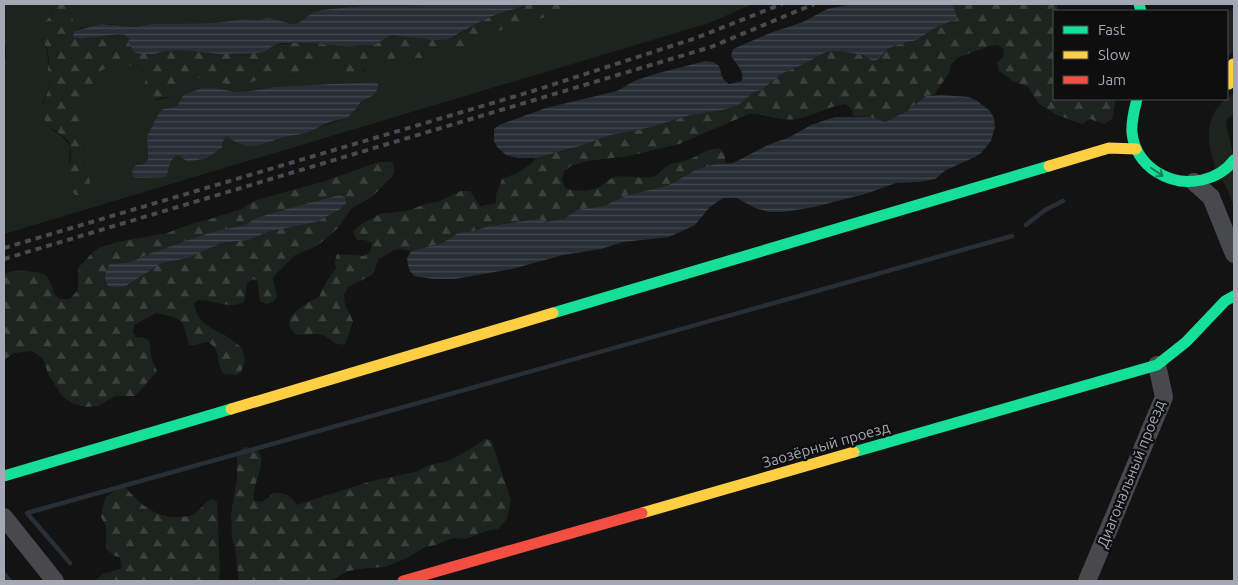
<svg xmlns="http://www.w3.org/2000/svg" width="1238" height="585" viewBox="0 0 1238 585" font-family="Ubuntu,sans-serif">
<defs>
<pattern id="forest-firs" width="22" height="20" patternUnits="userSpaceOnUse" patternTransform="scale(1.25)"><rect width="22" height="20" fill="#1d241e"/><path d="M5 1l3.5 6h-7zM16 11l3.5 6h-7z" fill="#3b413c"/></pattern>
<pattern id="water-rules" width="6" height="5" patternUnits="userSpaceOnUse" patternTransform="scale(1.25)"><rect width="6" height="5" fill="#272e35"/><path d="M0 2.5h6" fill="none" stroke="#434950"/></pattern>
</defs>
<rect width="100%" height="100%" fill="#131314"/>
<g fill="#1d241e" fill-rule="evenodd">
<path d="M4 4H54C55 10 44 31 41 39 48 48 48 57 48 68 49 72 51 76 52 80L43 103 52 130 62 136 70 146 69 163 89 176 85 170 81 103 91 93 97 75 101 71 106 68 137 65 145 74 147 79 144 84 155 101C162 97 168 100 174 96 183 91 180 82 194 77L227 84 244 85 267 76 307 77 314 61H334L339 63 342 74 348 76 364 72 366 66 370 61 376 60H392L423 58 441 53 470 44 510 26 551 16 562 10 584 4H753L709 23 4 234V60L6 58V44L4 43ZM371 82 372 96C360 100 357 110 348 118L260 145C239 146 243 142 226 136L223 141 222 148 207 158 188 162 178 155C171 159 169 162 169 171L136 165 144 164 148 160 147 136 163 109 177 106 184 94 197 90 236 92 251 91 273 87Z"/>
<polygon points="71,4 440,4 404,6 360,6 321,10 314,12 298,23 291,24 269,17 259,20 244,19 215,23 151,24 136,27 108,24 81,28 76,26 71,16"/>
<polygon points="1234,7 1234,51 1227,57 1227,14"/>
<path d="M1234 94V114L1227 119 1226 124 1234 158V208C1231 198 1227 188 1222 179 1220 175 1217 173 1216 169 1205 139 1204 110 1234 94Z"/>
</g>
<g fill="url(#forest-firs)" fill-rule="evenodd">
<path d="M54 4H71C71 14 71 24 81 28L74 31 87 39 100 35H125L129 39 130 44 155 54 161 52 181 50 233 54 263 52 275 45 294 43 322 44 335 46 374 45 391 35 417 37H454L487 18 512 10 524 4H584L562 10 551 16 510 26 470 44 441 53 423 58 392 60H376L370 61 359 76H347L342 74 339 63 334 61H314L312 66 316 72 312 77 267 76 244 85 227 84 194 77C181 82 183 90 175 96 170 99 164 96 159 98 153 101 151 102 144 100 137 82 156 82 137 65L106 68 101 71 97 75 91 93 81 103 85 170C91 179 92 186 86 195H75C63 180 74 161 70 145 66 132 45 131 43 114 42 101 49 92 52 80L48 70 49 59 47 48 41 39 40 27C47 20 55 14 54 4Z"/>
<path d="M952 4H1055L1057 5 1058 11H1054V99H1116L1112 119 1104 124 1090 119 1082 124 1057 115 1039 104 1028 87 1013 81 999 71 997 63 1003 57 1004 49 997 45 989 46 957 58 951 65 949 73 934 95 925 96 907 111 885 122 869 117 853 116 852 110 846 104C829 106 813 116 796 119 780 122 765 113 749 114L679 144 629 156 587 161 571 166 564 171 562 179 565 188C577 192 592 192 602 185 607 182 610 178 615 177 627 174 648 181 657 175 660 173 662 169 665 167 672 162 680 163 687 160 700 156 704 149 719 148L725 154V163L697 169 669 185 625 196 604 206 577 210 564 219 555 221 546 222 538 219 512 222 489 226 474 231 466 232 443 243 411 251 402 249 394 250 379 259 372 275 348 287 344 295 345 304 353 321 345 345 334 343C322 330 313 335 297 335 275 318 305 304 319 297L326 282 336 269 335 261 337 254 364 256 370 252 372 243 365 240H357L353 232 358 226 380 214 406 211 429 203 438 202 461 191H470L480 206 496 203V195L502 179 517 173 531 164 536 158 543 155 568 150 611 135 652 127 687 116 727 109 754 92 761 90 785 72 804 64 826 52 838 51 863 55 873 61 887 49 899 44 917 40 933 29 956 19V12Z"/>
<path d="M379 162H392L394 168V174L373 196 351 209 337 229 317 246 295 255 277 273 273 278 277 297 273 302 267 304 261 302 259 298 258 281 253 279 247 283 244 302C229 310 212 299 198 300L194 304C197 322 209 327 223 334 230 338 236 343 242 348L245 361 241 372 236 375 224 374C215 364 222 348 207 342L195 345H189L183 324 178 319 173 317 156 313 134 325 133 332 136 337C153 337 150 344 151 356 152 362 156 367 157 372L135 396H115L98 406 86 407 74 404 63 397 49 376 43 359 33 351 14 353 4 360V275C7 273 11 271 15 271 20 270 42 272 45 275 57 285 48 302 70 299L78 290V268L94 251 99 248 117 242 167 233 197 222 210 219 241 209 254 201 325 181ZM333 196 342 207 316 222 268 232 248 240 221 243 188 258 162 263 124 287H108L115 263 131 262 151 253 212 232 246 225 254 219Z"/>
<path d="M485 439 491 440 511 500 507 519 498 529 487 531 465 539 456 538 447 540 436 545 425 547 409 557 385 567 367 568 348 571 330 581H239L235 549 232 537 231 514 237 479V457L239 451 243 447C279 448 250 482 254 500L260 502 267 499 273 493C285 492 290 495 297 505L368 482 419 471C428 463 439 464 450 460 461 455 475 446 485 439Z"/>
<path d="M120 487 126 488C140 504 155 518 179 517 184 516 190 517 194 514 201 510 204 502 212 499L217 502 220 570 219 581H95L103 574 122 568 120 557 115 556 106 549V526L101 517 105 498Z"/>
</g>
<g fill="url(#water-rules)">
<path d="M440 4H529L487 18 449 39 434 40 391 35 374 45 341 46 308 43H281L275 45 264 52 257 53 221 54 181 50 161 52 155 54H142L136 53 132 49 129 39 125 35C109 32 85 42 73 37L74 31 101 24 136 27 151 24 215 23 244 19 259 20 269 17 291 24 298 23 314 12 321 10 360 6H404Z"/>
<path d="M852 4H952L956 12V19L933 29 917 40 899 44 887 49 879 59 873 61 863 55 838 51 826 52 804 64 785 72 761 90 754 92 738 105 727 109 687 116 652 127 611 135 580 146 536 158H518L506 155 497 147 494 141V129L499 125 546 108 617 91 634 81 655 74 705 61 713 62 719 66 723 79 729 84 742 81C744 70 737 65 731 56L733 49 770 33 803 22 827 9Z"/>
<path d="M372 82 378 84 377 90 372 96 361 102 357 108 348 118 330 122 306 133 285 137 260 145 247 146 236 142 226 136 223 141 222 148 207 158 188 162 178 155C168 160 170 168 166 177L138 178 133 177 132 170 136 165 144 164 148 160 147 136 159 113 163 109 177 106 184 94 203 88H213L236 92 251 91 273 87Z"/>
<polygon points="942,95 969,97 976,100 990,111 994,118 995,127 991,141 981,153 975,157 946,170 935,179 919,182 896,183 865,194 814,207 784,212 769,212 755,208 737,198 723,198 710,207 695,225 669,237 623,242 601,249 563,255 512,269 455,279 433,279 414,276 410,271 408,265 407,258 411,251 443,243 458,233 474,231 489,226 530,220 538,219 546,222 564,219 577,210 604,206 625,196 669,185 697,169 716,164 733,163 768,145 790,137 811,125 835,117 870,117 885,122 907,111 926,96"/>
<path d="M339 195 345 197 346 203 339 210 316 222 268 232 248 240 221 243 188 258 162 263 124 287H109C103 279 104 272 110 264L131 262 151 253 212 232 246 225 254 219 276 212Z"/>
</g>
<g fill="none" stroke-linecap="round" stroke-linejoin="round">
<g stroke="#272e35" stroke-width="4.5">
<polyline points="1026,225 1045,210 1063,201"/>
<polyline points="70,563 27,513 1012,236"/>
<polyline points="4,574 10,581"/>
</g>
<g stroke="#48494d" stroke-width="18">
<polyline points="1194,182 1211,197 1234,254"/>
<polyline points="4,517 55,581"/>
<polyline points="1087,581 1164,397 1157,365"/>
</g>
<g stroke="#16e098" stroke-width="11">
<polyline points="1139,4 1141,11"/>
<path d="M1137 99C1134 111 1131 121 1132 133 1136 167 1170 187 1202 180 1215 177 1226 171 1234 160"/>
<polyline points="553,313 1049,166"/>
<polyline points="854,452 1157,365 1186,342 1225,301 1234,296"/>
<polyline points="4,476 231,409"/>
</g>
<g stroke="#ffcf43" stroke-width="11">
<polyline points="1229,84 1233,64"/>
<polyline points="1049,166 1109,148 1136,149"/>
<polyline points="231,409 553,313"/>
<polyline points="642,513 854,452"/>
</g>
<polyline stroke="#f24e42" stroke-width="11" points="403,581 642,513"/>
<g stroke="#484a4d" stroke-width="4" stroke-dasharray="6 5" stroke-linecap="butt">
<polyline points="4,248 533,91 696,38 782,4"/>
<polyline points="4,259 711,47 814,4"/>
</g>
</g>
<defs><path id="oneway-shaft" d="M-6 0H5M1.5-3L5.5 0L1.5 3" fill="none" stroke-width="1.6" stroke-linecap="round" stroke-linejoin="round" transform="scale(1.25)"/></defs>
<use stroke="#12825a" href="#oneway-shaft" transform="translate(1157 172) rotate(35)"/>
<g text-anchor="middle" stroke-width="4.5" stroke-linejoin="round" paint-order="stroke">
<g font-size="15" fill="#a4a8b5" stroke="#0e0e0f">
<text transform="translate(826 445) rotate(-16)" y="5">Заозёрный проезд</text>
<text transform="translate(1131 474) rotate(-68)" y="5">Диагональный проезд</text>
</g>
</g>
<rect width="1238" height="585" fill="none" stroke="#a4a8b5" stroke-width="10"/>
<rect x="1053" y="10" width="175" height="90" fill="#0e0e0f" stroke="#4a4c51"/>
<rect x="1063" y="26" width="25" height="8" fill="#16e098" stroke="#4a4c51"/>
<text x="1098" y="35" font-size="15" fill="#a4a8b5">Fast</text>
<rect x="1063" y="51" width="25" height="8" fill="#ffcf43" stroke="#4a4c51"/>
<text x="1098" y="60" font-size="15" fill="#a4a8b5">Slow</text>
<rect x="1063" y="76" width="25" height="8" fill="#f24e42" stroke="#4a4c51"/>
<text x="1098" y="85" font-size="15" fill="#a4a8b5">Jam</text>
</svg>
